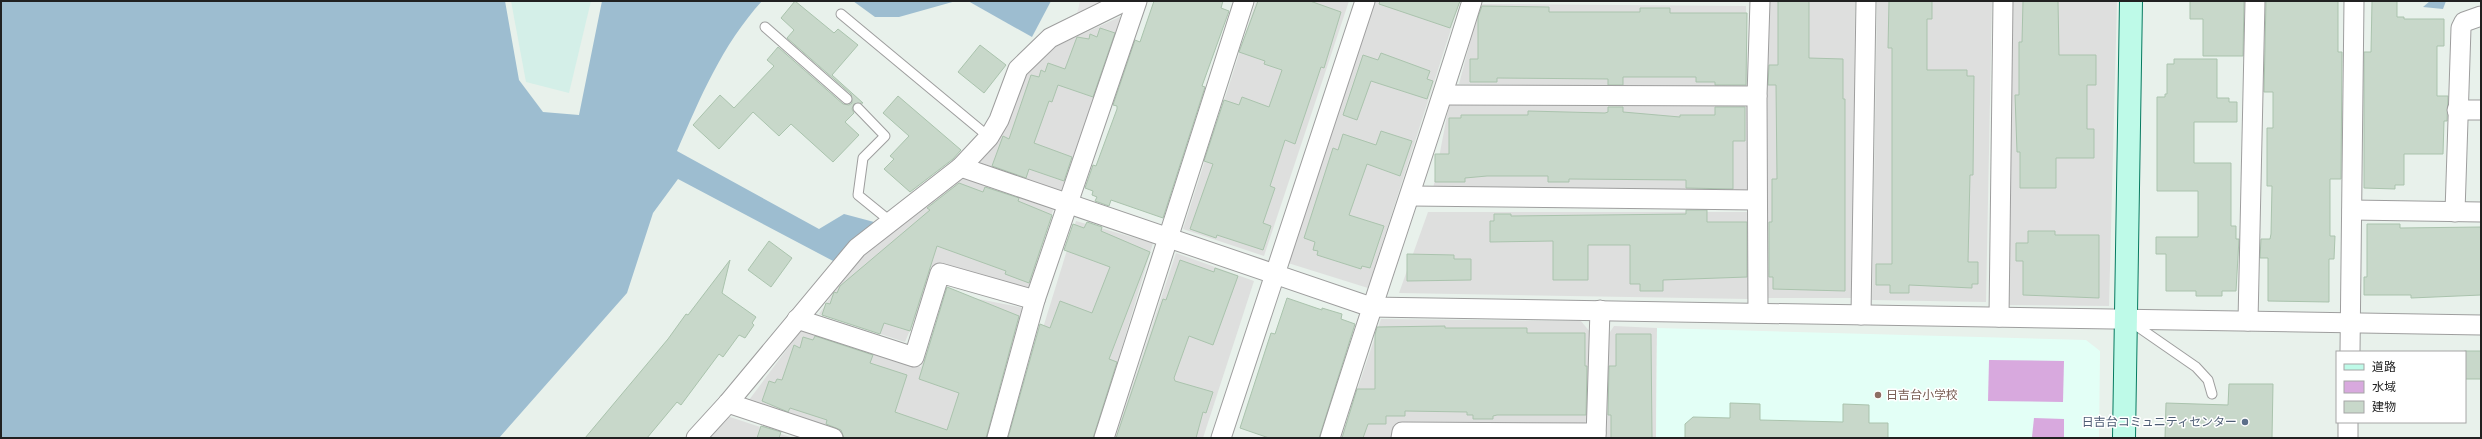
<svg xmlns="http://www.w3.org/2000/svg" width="2482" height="439" viewBox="0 0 2482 439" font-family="'DejaVu Sans','Noto Sans JP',sans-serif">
<rect width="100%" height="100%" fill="#e8f1eb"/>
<g fill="#dedfde">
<polygon points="1256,1 1349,1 1264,256 1183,229"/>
<polygon points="1375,1 1460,1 1368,288 1288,263"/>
<polygon points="1768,1 1855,1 1854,298 1764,298"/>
<polygon points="1877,1 1992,1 1986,302 1872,300"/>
<polygon points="2012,1 2117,1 2109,306 2007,305"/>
<polygon points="1480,4 1746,6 1747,88 1459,84"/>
<polygon points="1126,14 1061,193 980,162 1007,121 1028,59"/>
<polygon points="1449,105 1747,106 1747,191 1433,189"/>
<polygon points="959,176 1053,210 1028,290 938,263 905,342 819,314 865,247"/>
<polygon points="1428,212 1747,212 1749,299 1399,293"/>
<polygon points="1076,221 1153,243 1095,438 1009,438"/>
<polygon points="1176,253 1254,281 1203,438 1115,438"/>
<polygon points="948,293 1024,308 983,438 860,438 749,400 802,329 921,367"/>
<polygon points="1381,319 1581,321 1590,332 1589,416 1585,423 1577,427 1393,438 1341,438"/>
<polygon points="1614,326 1657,328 1656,438 1607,438 1608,335"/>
<polygon points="727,416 793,438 709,438"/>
</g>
<polygon fill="#e3fff6" points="1657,328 2086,340 2100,351 2099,438 1656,438"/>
<polygon fill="#d4efe8" points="511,1 591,1 569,93 526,82"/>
<g fill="#9dbdd0">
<path d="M1 1H505L519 80 543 112 579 115 602 1H762C722 45 700 98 677 151L819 229 844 214 874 222 835 262 678 179 653 213 627 293 499 438H1Z"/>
<polygon points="853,1 956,1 899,17 875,17"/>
<polygon points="968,1 1051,1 1032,37"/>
<polygon points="2430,1 2446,1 2443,9 2423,7"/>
</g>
<polygon fill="#e5e5e5" points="1080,1 1102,1 1077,14"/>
<g fill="#d8a9de">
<polygon points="1989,360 2064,361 2063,402 1988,401"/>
<polygon points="2034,418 2064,419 2064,438 2032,437"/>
</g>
<g fill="#c8d8ca" stroke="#aac3ad">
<polygon points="795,1 834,33 838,29 858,45 832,75 863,103 854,104 852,109 854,113 845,122 859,135 833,162 791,124 779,136 753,112 719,149 693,125 720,95 734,108 774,66 767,60 778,47 843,104 849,105 852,103 851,94 787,38 794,30 781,18"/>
<polygon points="1154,1 1223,1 1221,8 1229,11 1202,86 1205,87 1163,218 1111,200 1109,206 1095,201 1097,197 1092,195 1093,191 1085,188 1093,165 1096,166 1117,109 1117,106 1113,105 1135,40 1140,42"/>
<polygon points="1258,1 1310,1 1341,12 1324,68 1321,67 1295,144 1285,140 1270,186 1275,188 1263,223 1271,226 1263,250 1217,235 1216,238 1190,229 1213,164 1204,161 1224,100 1239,105 1242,97 1269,107 1282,70 1264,64 1265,61 1239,52"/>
<polygon points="1380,1 1460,1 1450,28 1379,4"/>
<polygon points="1778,1 1809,1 1809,58 1843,59 1843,99 1845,99 1845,291 1773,289 1773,277 1769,277 1769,222 1772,222 1772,179 1777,179 1776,85 1768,85 1769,65 1778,65"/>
<polygon points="1889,1 1932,1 1932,19 1927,19 1927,70 1967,70 1967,76 1974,76 1973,175 1970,175 1968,262 1978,262 1978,284 1972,284 1972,288 1909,285 1909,293 1890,293 1890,285 1876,285 1876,264 1892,264 1892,48 1888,48"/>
<polygon points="2023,1 2058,1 2059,55 2096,55 2096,85 2087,85 2087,129 2094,129 2094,158 2056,158 2056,188 2020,188 2020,152 2017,152 2015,95 2019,95 2019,42 2022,42"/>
<polygon points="2190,1 2244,1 2243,56 2203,56 2203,19 2190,19"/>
<polygon points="2266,1 2338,1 2338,52 2342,52 2341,179 2330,179 2330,236 2335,236 2334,259 2329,259 2329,302 2268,301 2268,258 2260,258 2261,239 2270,239 2271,234 2272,186 2267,186 2267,128 2273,128 2273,92 2264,92"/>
<polygon points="2372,1 2397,1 2397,17 2404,17 2404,19 2444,19 2444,46 2437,46 2437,96 2448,96 2447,121 2444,121 2443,154 2404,154 2404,185 2395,185 2395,189 2364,188 2364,52 2371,52"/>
<polygon points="1482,6 1549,7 1549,12 1640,12 1640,8 1670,8 1670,13 1747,13 1746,85 1715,85 1715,82 1696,82 1696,77 1623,77 1623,85 1608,85 1608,79 1497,78 1497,82 1470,82 1470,59 1478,59 1478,17"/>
<polygon points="1100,28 1115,33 1093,97 1058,85 1052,102 1049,101 1034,143 1072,157 1064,181 1029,169 1026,178 992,166 1003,136 1009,139 1031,75 1039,77 1041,70 1045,72 1048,63 1065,69 1077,37 1089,39 1090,34 1097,37"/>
<polygon points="980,45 1006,65 984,93 958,72"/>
<polygon points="1381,53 1430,71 1427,79 1433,81 1427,99 1371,81 1357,120 1343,115 1363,55 1378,60"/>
<polygon points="2174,59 2217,59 2217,98 2229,98 2229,102 2237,102 2237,122 2194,122 2194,163 2231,163 2231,226 2236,226 2236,239 2239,239 2236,291 2222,291 2222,296 2196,296 2196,291 2166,291 2166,254 2156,254 2156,237 2198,237 2198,191 2157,191 2157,97 2165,97 2165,94 2167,94 2167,64 2174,64"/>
<polygon points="898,96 961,150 953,159 910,192 884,169 894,159 890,156 909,136 883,113"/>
<polygon points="1608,107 1623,107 1623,112 1680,117 1680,115 1715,115 1715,107 1745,107 1745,141 1733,141 1733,189 1686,188 1686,180 1569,179 1569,182 1548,182 1548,176 1487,176 1465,178 1465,182 1435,182 1435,154 1449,154 1449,118 1461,118 1461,115 1528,115 1528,111 1605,113 1608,112"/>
<polygon points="1381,131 1412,141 1400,176 1367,164 1349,215 1384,226 1370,268 1362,266 1361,269 1317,255 1318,251 1313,250 1315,242 1304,238 1333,148 1338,150 1343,134 1376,145"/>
<polygon points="959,183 983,192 985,187 1019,198 1018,201 1052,215 1029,283 1005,274 1006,271 937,246 910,331 884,323 880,334 822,315 826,303 830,304 834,292 837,293 840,286 930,210 927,208"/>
<polygon points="1686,210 1707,210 1707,222 1747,222 1747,277 1663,280 1663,291 1640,291 1640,284 1630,284 1630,245 1588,245 1588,280 1553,280 1553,241 1490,242 1490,221 1494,221 1494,214 1511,214 1511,216 1686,214"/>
<polygon points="1087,222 1102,227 1101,231 1150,252 1109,359 1117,362 1093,438 1008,438 1040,324 1050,328 1060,301 1092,313 1110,267 1064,250 1073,224 1084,228"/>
<polygon points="2367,224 2400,224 2400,228 2481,227 2481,295 2411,298 2411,295 2364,295 2364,277 2367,277"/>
<polygon points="2028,231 2055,231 2055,235 2099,235 2099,298 2023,295 2023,261 2016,261 2016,243 2028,243"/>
<polygon points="769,241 792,258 771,287 748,270"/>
<polygon points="1407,254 1454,255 1454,259 1471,259 1471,280 1407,281"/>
<polygon points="730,260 722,293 756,317 752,323 754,325 745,338 739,335 723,357 719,354 681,405 677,402 647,438 585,438 668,339 686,314 688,315"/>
<polygon points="1180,260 1214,272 1215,268 1238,276 1213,345 1189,336 1174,378 1175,381 1213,392 1206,413 1203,412 1196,438 1116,438 1163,299 1166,300"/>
<polygon points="947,287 1019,316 986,438 844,438 841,430 826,424 827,420 790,408 788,412 762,401 769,381 775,383 777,379 782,380 794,345 800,348 803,337 813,340 815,336 873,355 870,363 907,375 895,412 947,430 959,393 919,379"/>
<polygon points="1287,298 1322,310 1322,308 1342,314 1341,319 1355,324 1319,438 1269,438 1240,428 1271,333 1275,334"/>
<polygon points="1445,326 1445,328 1527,328 1527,333 1585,333 1585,366 1587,366 1586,415 1497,415 1493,416 1493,419 1473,419 1473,415 1467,415 1467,412 1405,411 1405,416 1386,416 1386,424 1368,424 1363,438 1342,438 1357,389 1375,389 1375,335 1377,327"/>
<polygon points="1616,334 1651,334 1652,438 1611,438 1611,415 1608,415 1609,366 1616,366"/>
<rect x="2465" y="351" width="16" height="28"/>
<polygon points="2229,384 2273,384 2272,438 2165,438 2166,403 2228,405"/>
<polygon points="1730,403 1760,404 1760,420 1843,422 1843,404 1869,405 1869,423 1888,423 1888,438 1685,438 1685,424 1693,417 1730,418"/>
<polygon points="761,426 781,432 779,438 757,438"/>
</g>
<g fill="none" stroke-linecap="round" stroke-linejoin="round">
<defs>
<g id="lane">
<polyline points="841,14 989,137"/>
<polyline points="765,27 847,99"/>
<polyline points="858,108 885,136 863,158 858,195 890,221"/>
<polyline points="2131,322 2196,367 2208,380 2212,394"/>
</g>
<g id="street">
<polyline points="1443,95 1757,96"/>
<polyline points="2457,110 2481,110"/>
<polyline points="961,167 1371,307 2481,325"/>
<polyline points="1411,196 1756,200"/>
<polyline points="2352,210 2481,212"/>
<polyline points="2455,212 2461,28 2464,22 2481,16"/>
<polyline points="1758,313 1757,96 1760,1"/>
<polyline points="1861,315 1866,1"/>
<polyline points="1999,317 2003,1"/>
<polyline points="797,319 914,357 940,273 1035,300"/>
<polyline points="2248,321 2255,1"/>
<polyline points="2350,352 2354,1"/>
<polyline points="728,403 833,438"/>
<polyline points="696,438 728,403 857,248 961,167 989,137 999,120 1018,69 1050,38 1125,1"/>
<polyline points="997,438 1035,300 1137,1"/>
<polyline points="1104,438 1244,1"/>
<polyline points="1221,438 1365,1"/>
<path d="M1330 438C1376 292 1427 147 1472 1"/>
<polyline points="1401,438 1402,432 1596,433"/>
<polyline points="1596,438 1600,310"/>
<polyline points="2348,438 2348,422"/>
</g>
<polyline id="secondary" points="2124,438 2131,1"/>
</defs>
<use href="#lane" stroke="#9e9e9e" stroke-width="11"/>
<use href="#street" stroke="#9e9e9e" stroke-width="21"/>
<use href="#secondary" stroke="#067a60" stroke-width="24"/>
<use href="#lane" stroke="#fff" stroke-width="9"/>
<use href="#street" stroke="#fff" stroke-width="19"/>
<use href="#secondary" stroke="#befae8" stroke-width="22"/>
</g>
<circle fill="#8d6e63" stroke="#fff" stroke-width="1.5" cx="1878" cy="395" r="4"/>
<circle fill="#5c6f8a" stroke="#fff" stroke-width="1.5" cx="2245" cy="422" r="4"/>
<g text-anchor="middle" stroke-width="3" stroke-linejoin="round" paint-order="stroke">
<g font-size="12" fill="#785e54" stroke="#fff" text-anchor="start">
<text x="1886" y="399">日吉台小学校</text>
</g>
<g font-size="12" fill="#4e5e75" stroke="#fff" text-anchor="end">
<text x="2237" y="426">日吉台コミュニティセンター</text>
</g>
</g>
<rect width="2482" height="439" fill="none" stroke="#212121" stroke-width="4"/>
<rect x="2336" y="351" width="130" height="72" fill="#ffffff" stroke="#a6a6a6"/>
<rect x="2344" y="364" width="20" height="6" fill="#befae8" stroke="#a6a6a6"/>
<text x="2372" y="371" font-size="12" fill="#212121">道路</text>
<rect x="2344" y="381" width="20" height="12" fill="#d8a9de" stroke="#a6a6a6"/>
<text x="2372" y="391" font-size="12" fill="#212121">水域</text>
<rect x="2344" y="401" width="20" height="12" fill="#c8d8ca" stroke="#a6a6a6"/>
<text x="2372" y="411" font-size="12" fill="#212121">建物</text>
</svg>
